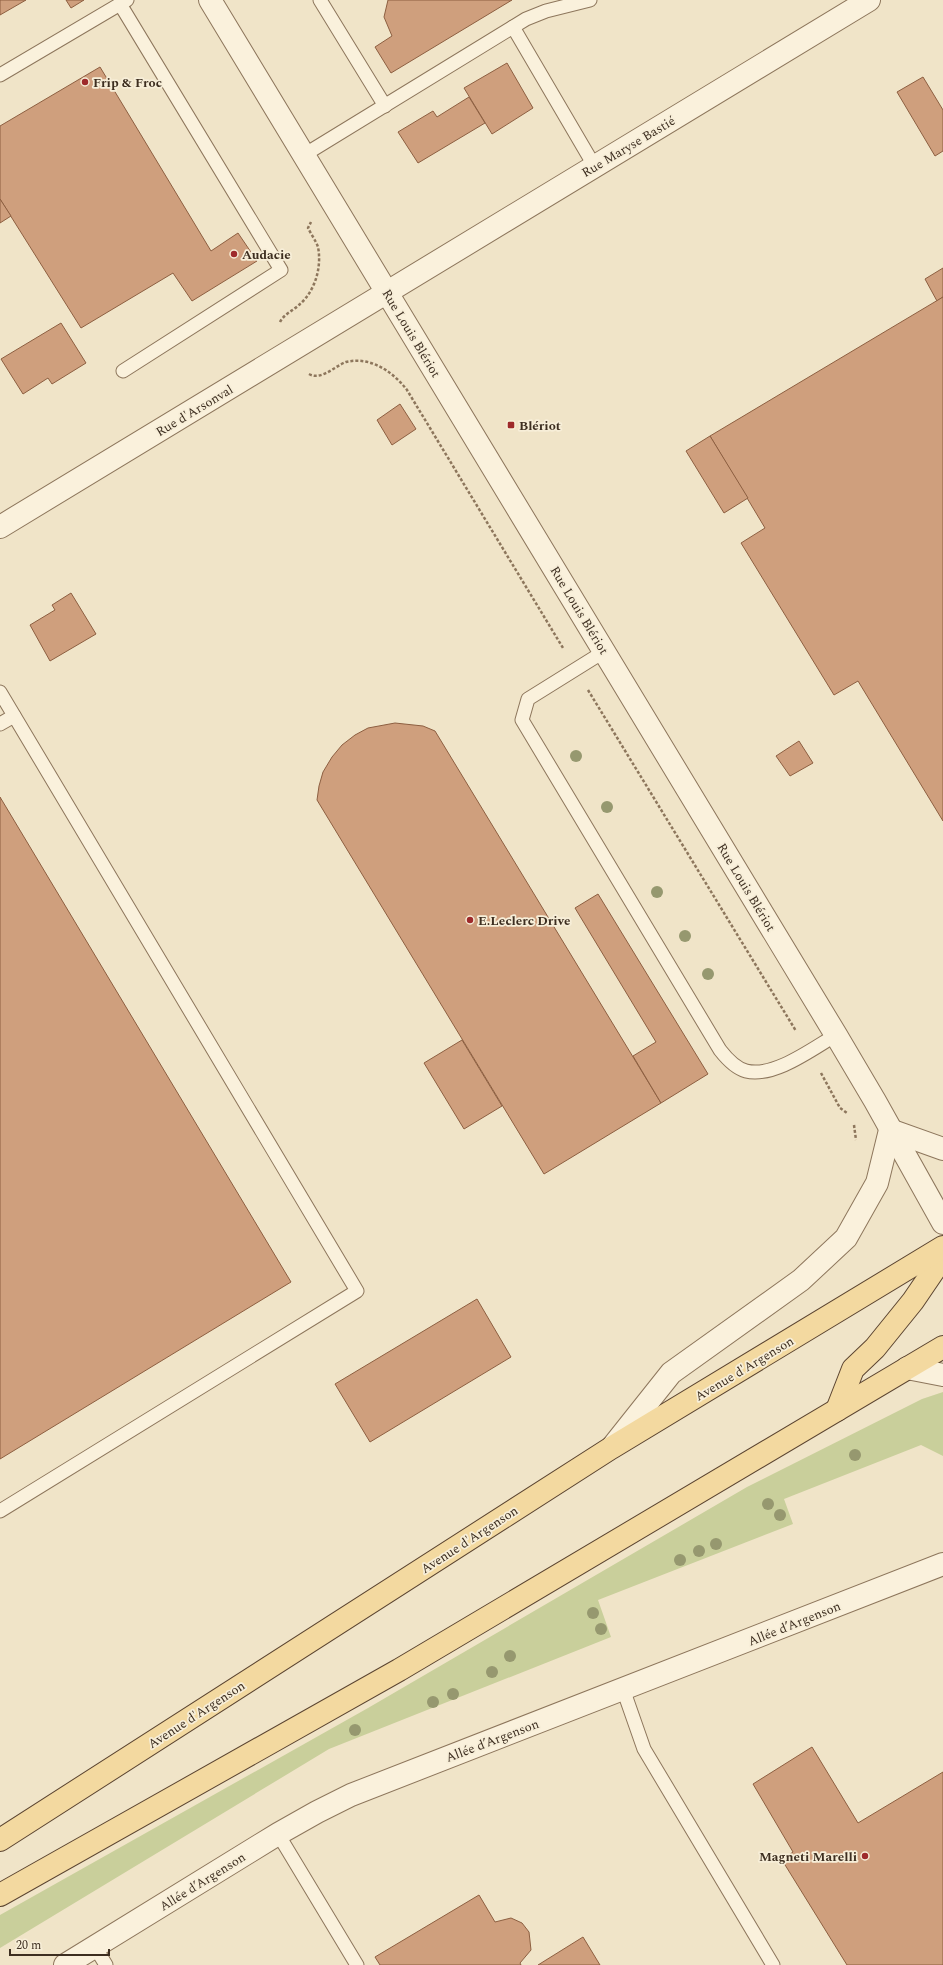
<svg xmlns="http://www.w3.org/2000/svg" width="943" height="1965" viewBox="0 0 943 1965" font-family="Spectral,serif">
<rect width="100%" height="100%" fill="#f0e4c8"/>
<polygon fill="#c9cf9b" points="943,1392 943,1456 921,1445 784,1499 793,1524 598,1600 611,1637 329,1749 0,1948 0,1915 368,1708 747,1487 922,1399"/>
<g fill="#cf9f7d" stroke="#8d5f41">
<polygon points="0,0 26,0 0,15"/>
<polygon points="66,0 84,0 71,8"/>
<polygon points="388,0 512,0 391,73 375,47 392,36 384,17"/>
<polygon points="507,63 533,108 492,134 464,88"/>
<polygon points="100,67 211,251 238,233 257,261 192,301 173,273 81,328 0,199 0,126"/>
<polygon points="923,77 943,110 943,151 935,156 897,92"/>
<polygon points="469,97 485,123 418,163 398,132 433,111 437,117"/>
<polygon points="0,199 11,216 0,223"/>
<polygon points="943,268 943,297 937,301 925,279"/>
<polygon points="943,297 943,821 858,681 834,695 741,543 765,528 710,436"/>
<polygon points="61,323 86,363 52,384 48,378 23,394 1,359"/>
<polygon points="400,404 416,429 392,445 377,420"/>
<polygon points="710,436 748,498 724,513 686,451"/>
<polygon points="71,593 96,634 50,661 30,625 55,610 52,605"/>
<polygon points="395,723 423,726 435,731 661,1103 544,1174 317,800 319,786 323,772 332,757 342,745 355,735 368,728"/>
<polygon points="799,741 813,763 790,776 776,756"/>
<polygon points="0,797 291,1282 0,1459"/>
<polygon points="598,894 708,1074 661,1103 633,1056 656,1042 575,908"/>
<polygon points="462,1040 502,1106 464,1129 424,1063"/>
<polygon points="477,1299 511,1357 370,1442 335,1384"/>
<polygon points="812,1747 858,1823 943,1772 943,1965 847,1965 782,1860 793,1852 753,1784"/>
<polygon points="479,1895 495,1922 511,1918 522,1923 529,1932 531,1950 520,1963 521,1965 380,1965 375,1957"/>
<polygon points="583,1937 600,1965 538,1965"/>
</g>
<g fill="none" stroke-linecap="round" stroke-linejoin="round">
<defs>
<g id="service">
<polyline points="320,0 385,106"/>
<polyline points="120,4 281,270 123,371"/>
<polyline points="513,27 595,167"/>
<polyline points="0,75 127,0"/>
<polyline points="304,155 526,19 546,11 590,0"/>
<path d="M605 651 528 699 522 720 720 1050C727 1059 735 1068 746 1071 774 1078 812 1049 836 1035"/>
<polyline points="0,692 357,1291 0,1511"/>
<polyline points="0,724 14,716"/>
<polyline points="623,1689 644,1749 773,1965"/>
<polyline points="278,1834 357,1965"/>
<polyline points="95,1947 106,1965"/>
</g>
<g id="minor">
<polyline points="210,0 836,1035 875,1101 943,1223"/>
<polyline points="0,527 869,0"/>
<polyline points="890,1130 943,1149"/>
<polyline points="907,1368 943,1375"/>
<polyline points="613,1446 671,1373 801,1280 846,1238 877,1183 890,1130"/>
<polyline points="65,1965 278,1834 317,1812 351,1795 943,1564"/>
</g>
<g id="primary">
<polyline points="837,1410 853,1369 875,1348 913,1301 943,1257"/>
<polyline points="0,1840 611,1448 943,1247"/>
<polyline points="0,1895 399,1670 943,1347"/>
</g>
</defs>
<use href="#service" stroke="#8d765c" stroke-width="15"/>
<use href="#minor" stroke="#8d765c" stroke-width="24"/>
<use href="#primary" stroke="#5b4430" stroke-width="24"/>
<g stroke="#8d765c" stroke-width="2.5" stroke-dasharray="3 2" stroke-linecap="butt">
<path d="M280 322C284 314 294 310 300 304 315 291 322 267 318 247 316 241 311 234 308 228L311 222"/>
<path d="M309 374C321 381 335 366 346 362 371 356 393 372 407 390L563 648"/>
<polyline points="588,690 796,1031"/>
<polyline points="821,1073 840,1108 847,1113"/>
<polyline points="854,1125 856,1140"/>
</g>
<use href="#service" stroke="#faf1dc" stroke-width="13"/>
<use href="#minor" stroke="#faf1dc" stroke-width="22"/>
<use href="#primary" stroke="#f3d9a0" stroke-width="22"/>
</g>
<g fill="#96986f">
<circle cx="576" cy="756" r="6"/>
<circle cx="607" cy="807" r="6"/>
<circle cx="657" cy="892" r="6"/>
<circle cx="685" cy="936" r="6"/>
<circle cx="708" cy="974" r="6"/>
<circle cx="855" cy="1455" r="6"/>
<circle cx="768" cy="1504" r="6"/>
<circle cx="780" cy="1515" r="6"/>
<circle cx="716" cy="1544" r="6"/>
<circle cx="699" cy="1551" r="6"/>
<circle cx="680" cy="1560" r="6"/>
<circle cx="593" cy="1613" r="6"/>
<circle cx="601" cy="1629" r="6"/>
<circle cx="510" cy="1656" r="6"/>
<circle cx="492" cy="1672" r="6"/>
<circle cx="453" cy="1694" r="6"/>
<circle cx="433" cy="1702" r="6"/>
<circle cx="355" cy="1730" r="6"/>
</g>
<g fill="#9e2a2b" stroke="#f7eed8" stroke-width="1.5">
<circle cx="85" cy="82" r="4"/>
<circle cx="234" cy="254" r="4"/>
<rect x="507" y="421" width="8" height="8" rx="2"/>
<circle cx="470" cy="920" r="4"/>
<circle cx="865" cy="1856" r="4"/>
</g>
<g text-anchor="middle" stroke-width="3.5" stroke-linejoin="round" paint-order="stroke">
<g font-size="13" font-weight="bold" fill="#3d2e20" stroke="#f7eed8" text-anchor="start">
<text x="93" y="87">Frip &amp; Froc</text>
<text x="242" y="259">Audacie</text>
<text x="519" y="430">Blériot</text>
<text x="478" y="925">E.Leclerc Drive</text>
<text x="857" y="1861" text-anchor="end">Magneti Marelli</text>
</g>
<g font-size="13" fill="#3d2e20" stroke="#f7eed8">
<text transform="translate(628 146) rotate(-31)" y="5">Rue Maryse Bastié</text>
<text transform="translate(412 333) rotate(59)" y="5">Rue Louis Blériot</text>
<text transform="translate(194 410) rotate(-31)" y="5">Rue d'Arsonval</text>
<text transform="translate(580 610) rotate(59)" y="5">Rue Louis Blériot</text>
<text transform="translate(747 887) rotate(59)" y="5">Rue Louis Blériot</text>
<text transform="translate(744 1368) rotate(-31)" y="5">Avenue d'Argenson</text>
<text transform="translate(469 1539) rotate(-33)" y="5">Avenue d'Argenson</text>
<text transform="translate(794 1623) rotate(-22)" y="5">Allée d’Argenson</text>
<text transform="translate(196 1714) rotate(-33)" y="5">Avenue d'Argenson</text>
<text transform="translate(492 1740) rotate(-21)" y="5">Allée d’Argenson</text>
<text transform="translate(202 1881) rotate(-32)" y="5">Allée d’Argenson</text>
</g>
</g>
<path d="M10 1949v6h99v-6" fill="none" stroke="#3d2e20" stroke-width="2"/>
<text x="16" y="1949" font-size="12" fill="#3d2e20" stroke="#f7eed8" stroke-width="3" paint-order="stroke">20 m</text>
</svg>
